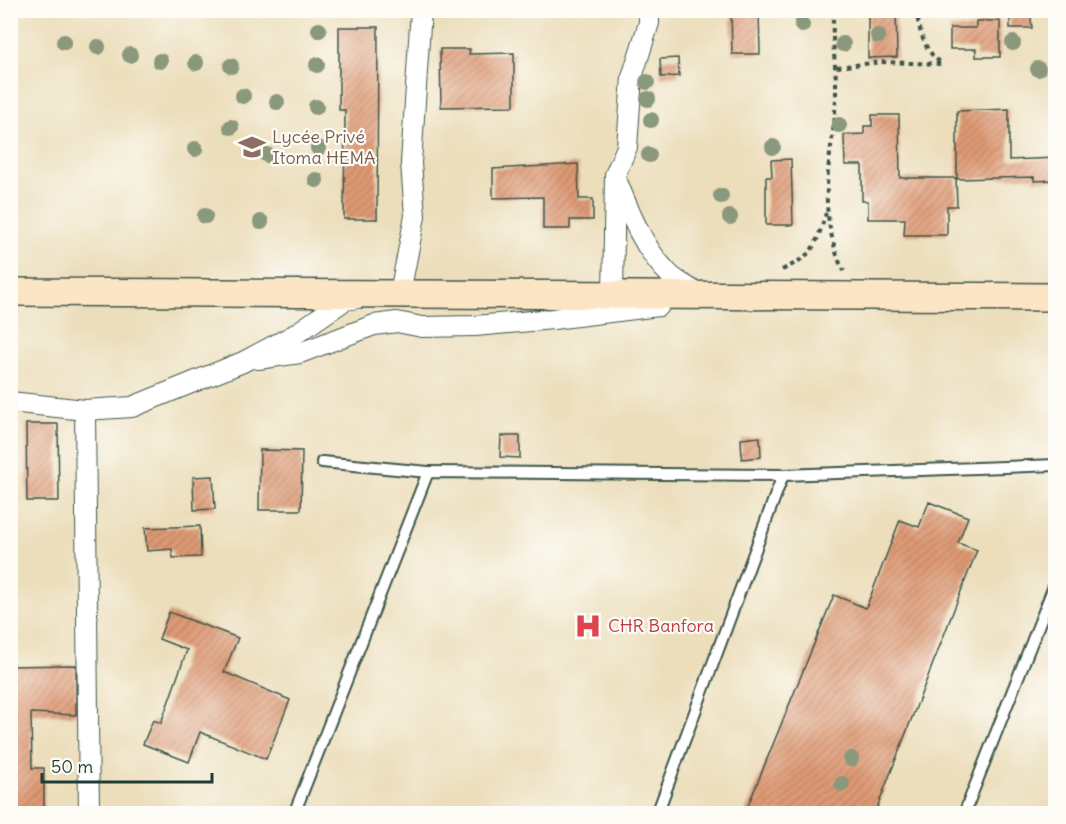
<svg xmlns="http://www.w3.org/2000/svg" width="1066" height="824" viewBox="0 0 1066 824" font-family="Delius,sans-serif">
<defs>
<pattern id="building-hatch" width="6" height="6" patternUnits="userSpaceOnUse" patternTransform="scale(1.5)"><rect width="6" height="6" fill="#df9a74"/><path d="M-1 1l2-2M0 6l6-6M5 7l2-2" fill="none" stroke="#b47f60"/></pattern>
</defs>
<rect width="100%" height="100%" fill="#fdfcf7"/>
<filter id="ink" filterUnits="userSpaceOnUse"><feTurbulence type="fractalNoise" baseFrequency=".0167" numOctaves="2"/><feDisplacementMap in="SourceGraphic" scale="12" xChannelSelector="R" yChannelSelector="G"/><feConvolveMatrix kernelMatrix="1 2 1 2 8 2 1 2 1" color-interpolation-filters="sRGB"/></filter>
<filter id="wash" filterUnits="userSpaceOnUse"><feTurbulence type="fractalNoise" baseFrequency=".008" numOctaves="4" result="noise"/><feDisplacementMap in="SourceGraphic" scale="24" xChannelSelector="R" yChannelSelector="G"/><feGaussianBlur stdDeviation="1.35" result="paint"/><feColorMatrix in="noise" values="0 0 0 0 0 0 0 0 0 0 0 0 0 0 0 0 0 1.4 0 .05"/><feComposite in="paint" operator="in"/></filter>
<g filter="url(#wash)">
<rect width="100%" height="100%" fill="#ecdebb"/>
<g id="blocks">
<g fill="url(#building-hatch)">
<polygon points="731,10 759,10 760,54 732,54"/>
<polygon points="868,10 896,10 897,57 868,58"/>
<polygon points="1010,10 1030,10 1032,28 1010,28"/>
<polygon points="976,21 1000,21 1000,57 976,57 976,49 950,49 950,28 976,28"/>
<polygon points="339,27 378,27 377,219 344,219 345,110 339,110"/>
<polygon points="440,49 470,49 469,54 514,53 514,106 441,107"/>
<polygon points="678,58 679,76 661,77 660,59"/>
<polygon points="1009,109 1009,160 1056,158 1056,180 1034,181 1034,177 957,179 957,111"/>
<polygon points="872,115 899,115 900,178 956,178 957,206 947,206 947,235 904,235 905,219 868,219 868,201 862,201 862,165 845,165 844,135 864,134 864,126 872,126"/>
<polygon points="791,159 793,225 766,225 766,177 772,177 771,160"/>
<polygon points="578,164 579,199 593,199 593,220 570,220 570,229 543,229 543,197 493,198 493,169"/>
<polygon points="26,424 58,424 59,501 27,501"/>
<polygon points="501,436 520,436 520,458 500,457"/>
<polygon points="760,437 761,457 742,459 741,439"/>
<polygon points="260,450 302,451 301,510 259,510"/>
<polygon points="213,476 215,509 194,510 193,477"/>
<polygon points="929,502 968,517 958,543 977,550 875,813 745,813 834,595 866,608 900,520 919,527"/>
<polygon points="200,526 201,557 173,558 172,549 147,551 145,528"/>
<polygon points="169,612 238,638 224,672 290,700 266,759 200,732 189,762 143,744 153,720 161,723 187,650 159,639"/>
<polygon points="76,665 76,715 31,713 32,768 44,768 44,813 10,813 10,666"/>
</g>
</g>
</g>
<g filter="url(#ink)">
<use href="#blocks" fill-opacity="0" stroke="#3e5548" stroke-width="1.5"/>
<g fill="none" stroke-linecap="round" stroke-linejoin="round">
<defs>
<g id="lane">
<polyline points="322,462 428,472"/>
<polyline points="294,814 428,472 783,475 1056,465"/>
<polyline points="657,814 783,475"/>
<polyline points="964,814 1056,581"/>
</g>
<g id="street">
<path d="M618 184C631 216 644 249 669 274 677 282 690 288 700 295"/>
<polyline points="387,295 400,293 415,216 411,163 421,10"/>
<polyline points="613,295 615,175 627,147 632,77 649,23 649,10"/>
<polyline points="258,359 300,353 374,325 397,322 422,327 475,326 553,319 659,306"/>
<polyline points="10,402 85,410 132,407 243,362 294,335 345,300 358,298"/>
<polyline points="85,410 89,814"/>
</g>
<polyline id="secondary" points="10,292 1056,297"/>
</defs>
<use href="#lane" stroke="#3e5548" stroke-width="14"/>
<use href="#street" stroke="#3e5548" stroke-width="22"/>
<use href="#secondary" stroke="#3e5548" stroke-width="30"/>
<g stroke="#3e5548" stroke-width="4" stroke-dasharray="4.5 4.5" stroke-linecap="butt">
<path d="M834 10C830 38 837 66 836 94 835 146 818 187 833 241 836 252 838 261 844 271"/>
<path d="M916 10C920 32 923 51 943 64"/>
<polyline points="837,67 881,62 943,64"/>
<path d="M782 270C815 254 815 247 826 213"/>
</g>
<use href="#lane" stroke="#fff" stroke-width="10"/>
<use href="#street" stroke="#fff" stroke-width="20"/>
<use href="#secondary" stroke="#fce5c4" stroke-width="27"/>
</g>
<g fill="#8a987b">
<circle cx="802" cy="25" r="8"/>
<circle cx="319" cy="30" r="8"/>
<circle cx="878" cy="36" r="8"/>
<circle cx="64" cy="42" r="8"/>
<circle cx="1013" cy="43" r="8"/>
<circle cx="843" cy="44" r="8"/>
<circle cx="98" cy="47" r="8"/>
<circle cx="130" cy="55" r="8"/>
<circle cx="160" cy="61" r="8"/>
<circle cx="196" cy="63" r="8"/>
<circle cx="317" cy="65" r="8"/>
<circle cx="231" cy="66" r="8"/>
<circle cx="1038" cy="69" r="8"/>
<circle cx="647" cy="82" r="8"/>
<circle cx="243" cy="96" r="8"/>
<circle cx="648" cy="99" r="8"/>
<circle cx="277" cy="102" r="8"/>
<circle cx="316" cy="107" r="8"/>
<circle cx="651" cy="120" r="8"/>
<circle cx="839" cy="125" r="8"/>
<circle cx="231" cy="127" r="8"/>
<circle cx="773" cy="147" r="8"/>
<circle cx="318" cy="148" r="8"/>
<circle cx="195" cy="149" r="8"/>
<circle cx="267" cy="155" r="8"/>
<circle cx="649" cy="155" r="8"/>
<circle cx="316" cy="180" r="8"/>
<circle cx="721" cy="196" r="8"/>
<circle cx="205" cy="216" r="8"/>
<circle cx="730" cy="217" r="8"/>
<circle cx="261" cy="222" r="8"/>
<circle cx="851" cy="759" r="8"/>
<circle cx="842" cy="784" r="8"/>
</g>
</g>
<defs>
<symbol id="school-bare" viewBox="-9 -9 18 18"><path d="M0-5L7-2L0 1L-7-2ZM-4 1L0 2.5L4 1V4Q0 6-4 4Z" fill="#8d6e63" stroke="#fdfcf7" stroke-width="2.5" paint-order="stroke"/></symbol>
<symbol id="hospital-bare" viewBox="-9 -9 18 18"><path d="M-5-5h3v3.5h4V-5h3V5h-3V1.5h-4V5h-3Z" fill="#e0444e" stroke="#fdfcf7" stroke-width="2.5" paint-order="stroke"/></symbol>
</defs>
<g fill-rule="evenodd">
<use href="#school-bare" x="233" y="128" width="38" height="38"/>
<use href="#hospital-bare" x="569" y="607" width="38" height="38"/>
</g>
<g text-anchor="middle" stroke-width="4.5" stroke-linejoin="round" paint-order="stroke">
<g font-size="18" fill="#785e54" stroke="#fdfcf7" text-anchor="start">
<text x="272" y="143">Lycée Privé<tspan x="272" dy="21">Itoma HEMA</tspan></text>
</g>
<g font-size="18" fill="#be3a42" stroke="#fdfcf7" text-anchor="start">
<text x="608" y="632">CHR Banfora</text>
</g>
</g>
<rect width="1066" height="824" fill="none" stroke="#fdfcf7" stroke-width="36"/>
<path d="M42 773v9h170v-9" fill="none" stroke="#1f3d34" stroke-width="3"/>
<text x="51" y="773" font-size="18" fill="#1f3d34" stroke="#fdfcf7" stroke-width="4.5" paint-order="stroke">50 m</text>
</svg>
